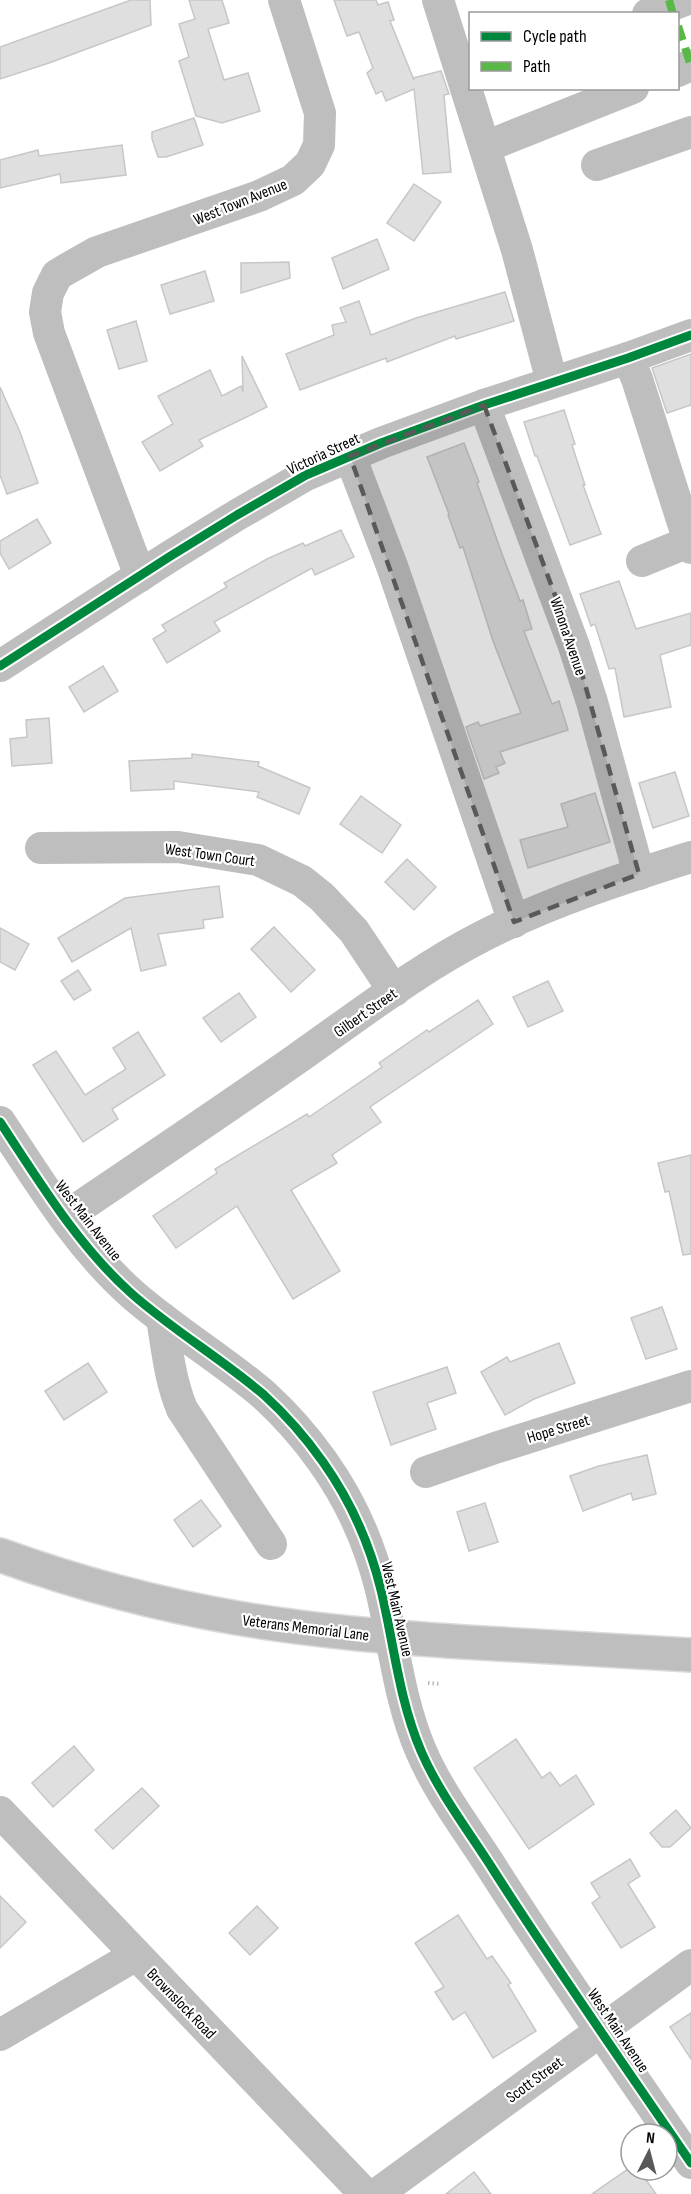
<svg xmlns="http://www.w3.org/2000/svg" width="691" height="2194" viewBox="0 0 691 2194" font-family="'Sofia Sans Condensed',sans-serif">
<rect width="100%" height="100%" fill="#fff"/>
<g fill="#dfdfdf" stroke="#c7c7c7" stroke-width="1.5">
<polygon points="131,0 150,0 151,25 49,63 0,79 0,47"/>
<polygon points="189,0 222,0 229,23 208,29 224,80 248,73 260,111 222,123 196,116 179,61 189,57 179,24 195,19"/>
<polygon points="334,0 376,0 378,5 388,2 394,20 390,21 414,80 413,78 441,71 449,94 444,95 451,172 423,174 414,89 386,101 382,91 376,94 367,73 373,68 359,32 347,36"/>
<polygon points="194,118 203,145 166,157 158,157 152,139 152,132"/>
<polygon points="122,145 126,175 61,183 60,174 0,188 0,160 38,150 39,156"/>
<polygon points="414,184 441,202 414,241 387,223"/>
<polygon points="377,239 389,269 343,289 332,258"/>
<polygon points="289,262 290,278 241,293 241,263"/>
<polygon points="205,271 214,301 170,314 161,285"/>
<polygon points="505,292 514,321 456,339 455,336 387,362 386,358 300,390 286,354 334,335 332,325 346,322 340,308 359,301 371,335 416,318"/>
<polygon points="136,321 147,361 119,369 107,330"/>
<polygon points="691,354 691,405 667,413 652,368"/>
<polygon points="242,356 267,407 199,440 203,446 160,471 142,442 173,424 158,396 210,370 222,396 241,386 243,392"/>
<polygon points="0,387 20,432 38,483 7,494 0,475"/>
<polygon points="564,410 575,444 572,445 585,485 583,485 601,534 570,545 537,456 535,456 524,422"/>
<polygon points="464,443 479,482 477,483 502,554 520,601 523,600 532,629 524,631 552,704 559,701 568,730 500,752 505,763 496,767 499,773 484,779 466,727 478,722 480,726 521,713 493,641 463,547 460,548 448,515 449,514 427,457"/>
<polygon points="37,519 51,543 9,569 0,553 0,541"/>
<polygon points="341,530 354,557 315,575 312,568 214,622 220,631 167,663 153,639 166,631 162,625 227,587 224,583 267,559 303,543 305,546"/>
<polygon points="619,581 636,629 691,613 691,645 660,655 671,707 624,717 615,668 609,669 595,624 591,626 580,594"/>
<polygon points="103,666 118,691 84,712 69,687"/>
<polygon points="49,718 52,763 12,766 10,739 27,737 26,720"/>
<polygon points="192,754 259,762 258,766 310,788 299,814 257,797 259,792 174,781 174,789 131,791 129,761 192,758"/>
<polygon points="675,772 689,816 653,828 639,783"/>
<polygon points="595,793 610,842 528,868 520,840 568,827 561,804"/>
<polygon points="361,796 401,825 382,853 340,824"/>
<polygon points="407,859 436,887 414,910 385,882"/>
<polygon points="219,886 223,917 203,920 204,928 158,934 166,965 141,971 131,928 72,962 58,938 125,898"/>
<polygon points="274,927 315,970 291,992 251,949"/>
<polygon points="0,928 29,944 15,970 0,962"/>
<polygon points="78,970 91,990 74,1000 61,981"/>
<polygon points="548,981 563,1011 528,1027 513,997"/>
<polygon points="239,993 256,1017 221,1042 203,1018"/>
<polygon points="478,1000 493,1024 370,1107 381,1122 332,1155 337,1163 291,1190 340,1271 293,1299 237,1206 176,1248 153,1216 217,1173 215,1169 307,1114 309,1117 382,1067 379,1063 427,1030 429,1032"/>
<polygon points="138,1032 165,1075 112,1109 118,1119 83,1142 33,1065 56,1051 85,1095 126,1069 113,1048"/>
<polygon points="691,1155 691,1254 683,1255 669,1191 665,1192 658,1163"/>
<polygon points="662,1307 677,1349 646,1359 631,1318"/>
<polygon points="559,1343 575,1383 534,1399 505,1415 481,1372 507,1357 510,1362"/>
<polygon points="88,1363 107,1392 64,1420 45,1391"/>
<polygon points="447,1367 456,1393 427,1403 436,1429 391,1445 373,1392"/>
<polygon points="647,1455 656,1494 633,1500 631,1493 583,1511 570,1476 599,1466"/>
<polygon points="201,1500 221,1526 193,1547 174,1520"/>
<polygon points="485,1503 498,1542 469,1551 457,1512"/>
<polygon points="516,1739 542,1778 550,1772 560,1786 576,1775 594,1804 529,1849 474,1768"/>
<polygon points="74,1746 94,1770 53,1807 32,1783"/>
<polygon points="142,1788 159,1806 113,1849 95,1830"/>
<polygon points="676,1810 691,1828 670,1847 662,1847 650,1833"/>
<polygon points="630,1859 640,1876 628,1884 655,1927 621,1948 592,1903 600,1897 591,1883"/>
<polygon points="0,1896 26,1922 0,1948"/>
<polygon points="257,1906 278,1928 250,1955 229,1933"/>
<polygon points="458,1915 487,1959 492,1956 511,1983 508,1985 536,2031 493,2058 465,2012 453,2020 435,1992 444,1987 415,1943"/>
<polygon points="691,2013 691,2059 670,2027"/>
<polygon points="631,2167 631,2170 639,2170 656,2194 592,2194"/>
<polygon points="474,2172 491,2194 446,2194"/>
</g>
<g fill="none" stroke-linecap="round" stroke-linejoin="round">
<defs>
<path id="major" d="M0 1555C77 1583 156 1604 237 1618 312 1631 388 1637 464 1642 539 1647 615 1651 691 1655"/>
</defs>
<use href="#major" stroke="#dbdbdb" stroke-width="36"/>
<polyline stroke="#b9b9b9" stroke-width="4" stroke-dasharray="1.5 3" stroke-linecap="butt" points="428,1683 441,1684"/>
<g stroke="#bebebe" stroke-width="32">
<polyline points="438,0 517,250 552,382"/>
<polyline points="648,14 685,0"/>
<polyline points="678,71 691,65"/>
<polyline points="485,147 633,88"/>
<polyline points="597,165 691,132"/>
<polyline points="628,358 637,379 691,548"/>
<polyline points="484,405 574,646 592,702 639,874"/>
<polyline points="350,456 392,566 514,922"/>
<polyline points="642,561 691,541"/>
<polyline points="140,576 49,333 45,312 48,293 57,275 67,269 97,252 259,196 293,180 310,164 319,145 320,113 284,0"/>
<polyline points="0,666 169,557 237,515 306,475 381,443 484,405 628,358 691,335"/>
<polyline points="41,848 178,847 258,860 302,881 322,897 354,931 394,991"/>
<path d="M0 1122C39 1181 78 1246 132 1294 174 1331 222 1359 264 1395 286 1415 306 1438 323 1462 350 1500 370 1545 381 1590 394 1644 399 1700 421 1751 439 1793 470 1833 494 1871 557 1970 625 2066 691 2163"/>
<path d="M65 1217C143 1164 221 1112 298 1058 358 1016 418 969 483 936 549 902 621 879 691 857"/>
<path d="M162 1318C167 1349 170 1380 182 1409L271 1544"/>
<polyline points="426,1472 495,1448 691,1386"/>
<polyline points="0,1812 365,2194"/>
<polyline points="0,2035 136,1955"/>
<polyline points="377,2194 691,1965"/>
</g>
<use href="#major" stroke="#bebebe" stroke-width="33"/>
<g stroke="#58b947" stroke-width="8" stroke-dasharray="15 8" stroke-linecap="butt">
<polyline points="669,0 673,14"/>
<polyline points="678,26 691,66"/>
</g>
<defs>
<g id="cycleway">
<polyline points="0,666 169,557 237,515 306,475 381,443 484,405 628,358 691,335"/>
<path d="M0 1122C39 1181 78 1246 132 1294 174 1331 222 1359 264 1395 286 1415 306 1438 323 1462 350 1500 370 1545 381 1590 394 1644 399 1700 421 1751 439 1793 470 1833 494 1871 557 1970 625 2066 691 2163"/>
</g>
</defs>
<use href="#cycleway" stroke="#fff" stroke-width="13"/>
<use href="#cycleway" stroke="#00873e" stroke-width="9"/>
</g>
<path fill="#595959" fill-opacity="0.2" stroke="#595959" stroke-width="4.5" stroke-dasharray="12 8" stroke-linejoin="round" d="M484 405 574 646 639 874 514 922 350 456Z"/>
<g text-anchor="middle" stroke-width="4.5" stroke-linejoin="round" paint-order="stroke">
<g font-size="16" fill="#000" stroke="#fff">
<text transform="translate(240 201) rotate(-22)" y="6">West Town Avenue</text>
<text transform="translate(323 453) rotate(-25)" y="6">Victoria Street</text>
<text transform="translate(569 636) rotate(71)" y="6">Winona Avenue</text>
<text transform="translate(210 854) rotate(8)" y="6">West Town Court</text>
<text transform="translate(365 1012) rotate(-35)" y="6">Gilbert Street</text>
<text transform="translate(89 1220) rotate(52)" y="6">West Main Avenue</text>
<text transform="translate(558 1428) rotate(-17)" y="6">Hope Street</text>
<text transform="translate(398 1609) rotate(77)" y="6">West Main Avenue</text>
<text transform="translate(306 1627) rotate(7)" y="6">Veterans Memorial Lane</text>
<text transform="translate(182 2003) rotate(46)" y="6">Brownslock Road</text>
<text transform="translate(619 2030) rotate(56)" y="6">West Main Avenue</text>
<text transform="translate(534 2079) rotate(-36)" y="6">Scott Street</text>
</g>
</g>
<rect x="469" y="12" width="210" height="78" fill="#ffffff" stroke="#999999" stroke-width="1.5"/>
<rect x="481" y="32" width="30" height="9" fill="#00873e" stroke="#999999" stroke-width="1.5"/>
<text x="523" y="42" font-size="18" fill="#000000">Cycle path</text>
<rect x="481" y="62" width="30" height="9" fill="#58b947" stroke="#999999" stroke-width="1.5"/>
<text x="523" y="72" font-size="18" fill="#000000">Path</text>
<g transform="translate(649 2152) rotate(6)"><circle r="28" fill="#ffffff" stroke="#999999" stroke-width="1.5"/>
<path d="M0-4.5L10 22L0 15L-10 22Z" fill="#595959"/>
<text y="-9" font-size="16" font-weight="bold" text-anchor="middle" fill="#000000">N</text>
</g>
</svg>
